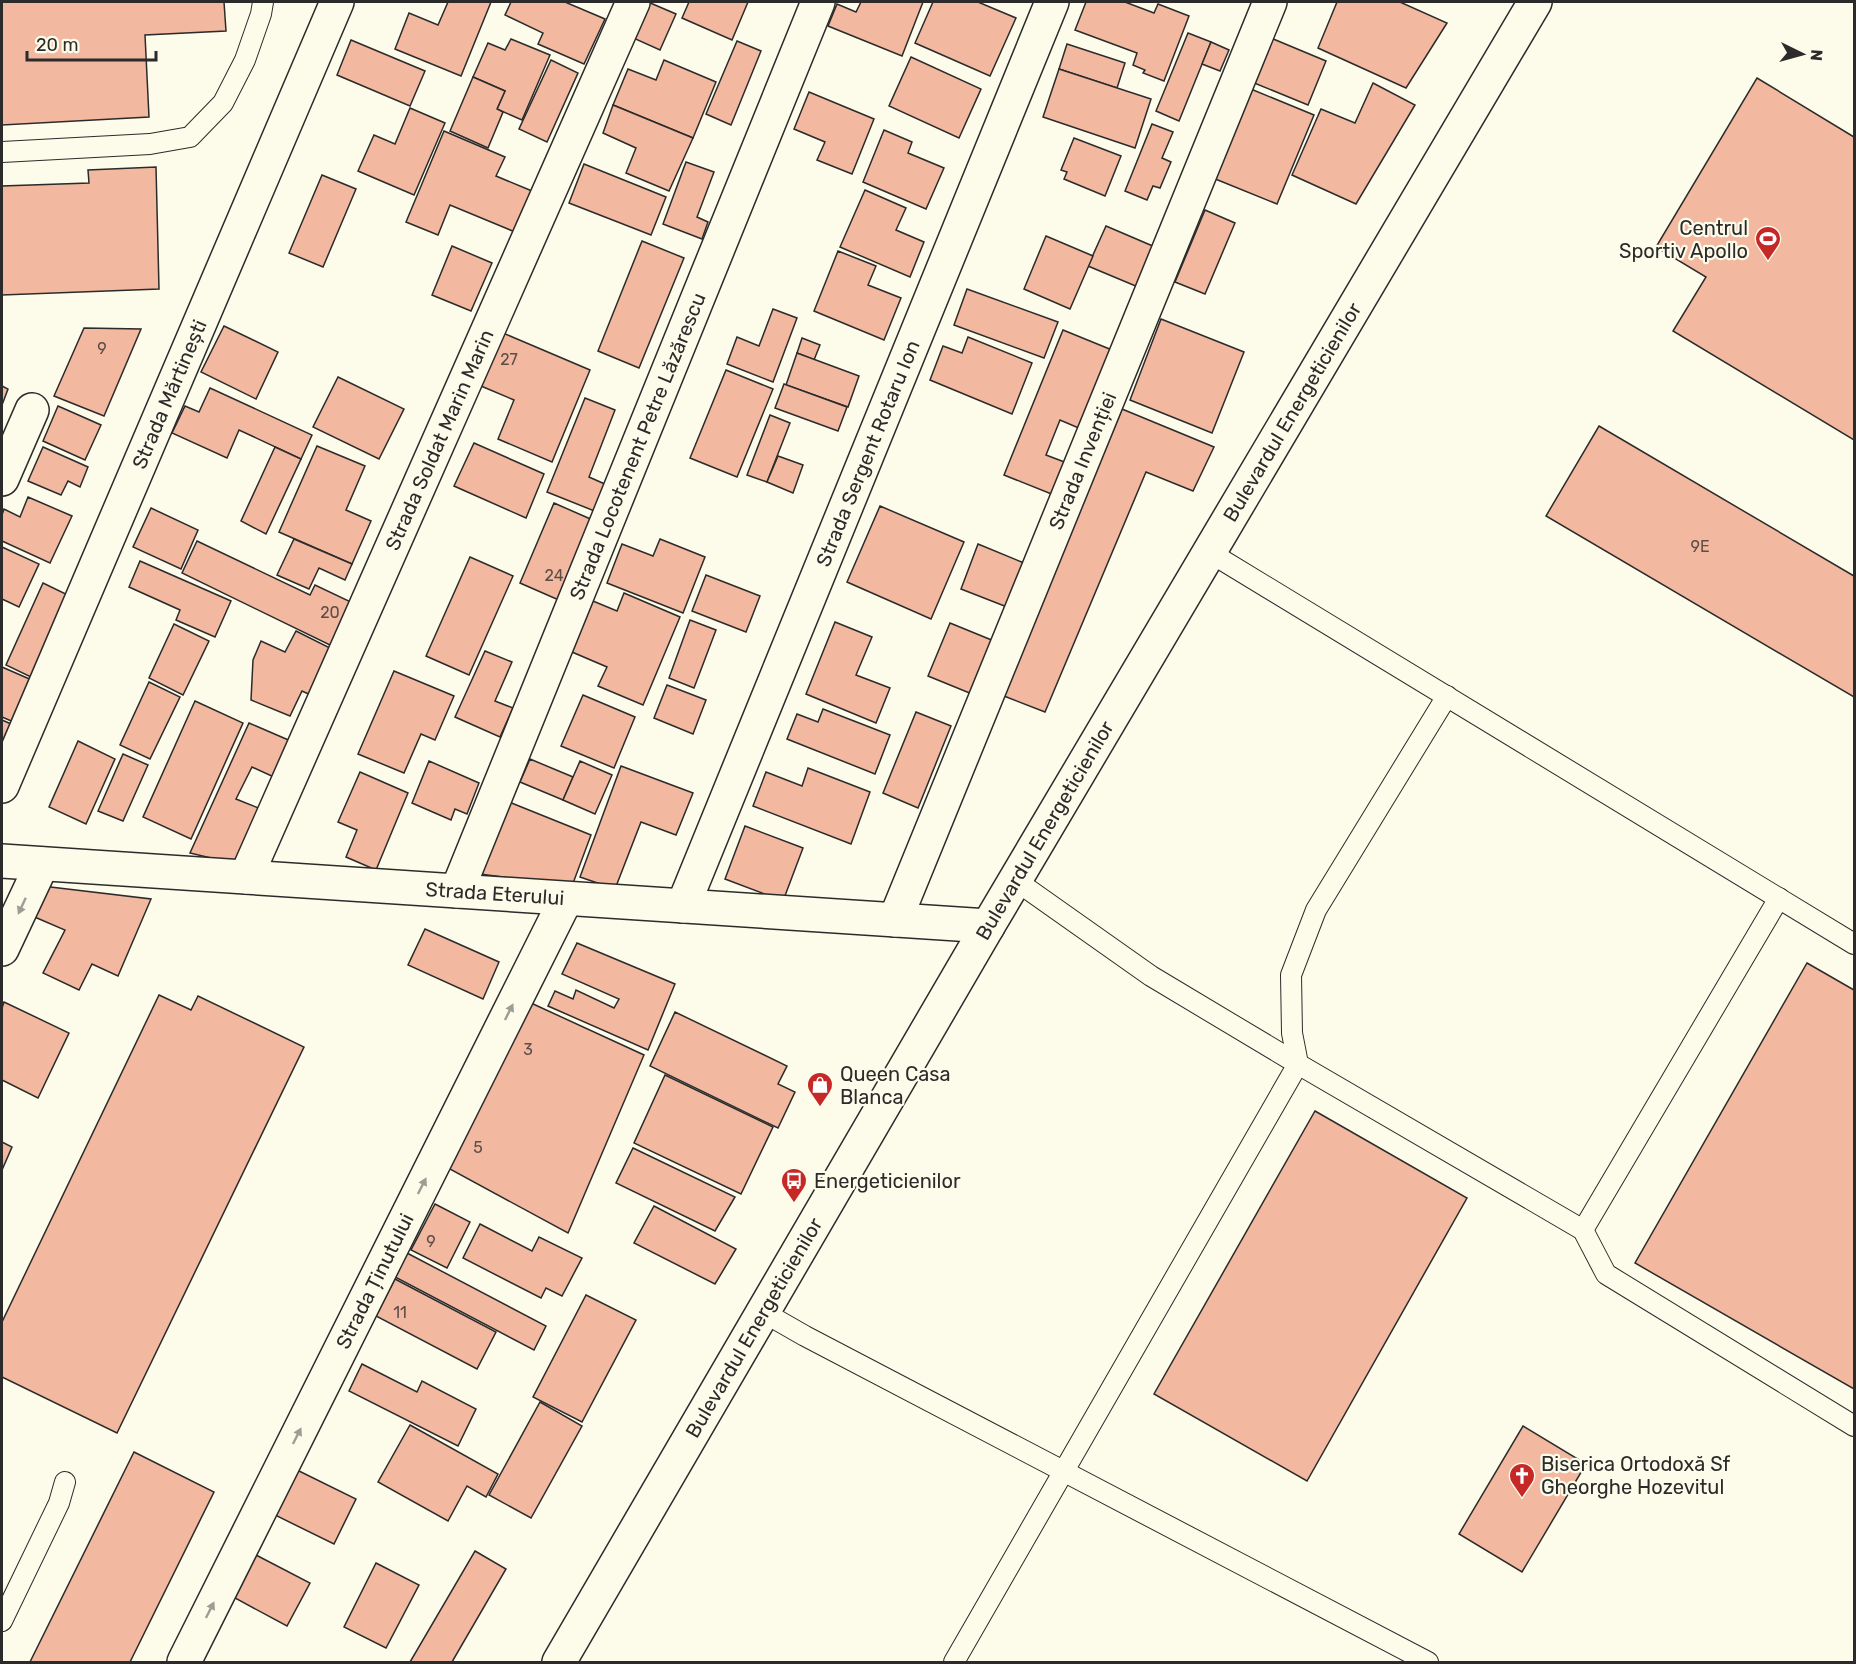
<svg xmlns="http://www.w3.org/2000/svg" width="1856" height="1664" viewBox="0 0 1856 1664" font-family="Rubik,sans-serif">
<rect width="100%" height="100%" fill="#fdfbea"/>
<g fill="#f2b8a0" stroke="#2b2b2b" stroke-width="1.5">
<polygon points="2,2 224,2 226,31 145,35 149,117 2,125"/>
<polygon points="448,2 491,2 461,76 395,49 409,13 438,25"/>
<polygon points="511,2 565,2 605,19 584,64 538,44 543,33 505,15"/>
<polygon points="648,2 676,14 660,50 631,37"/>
<polygon points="689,2 748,2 732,40 682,18"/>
<polygon points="861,2 923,2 902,56 828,26 837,4 856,12"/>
<polygon points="933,2 978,2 1016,18 990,76 915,43"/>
<polygon points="1086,2 1125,2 1154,13 1158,4 1189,16 1164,81 1143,73 1145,70 1133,65 1137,53 1075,30"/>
<polygon points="1337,2 1400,2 1447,23 1406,88 1318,48"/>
<polygon points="1188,33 1211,42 1179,121 1156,111"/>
<polygon points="1266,36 1326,61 1308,105 1247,80"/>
<polygon points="511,39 550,55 522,120 497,109 505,91 473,77 488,43 505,50"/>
<polygon points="351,40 425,71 410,106 337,75"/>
<polygon points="737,41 761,51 731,125 706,114"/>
<polygon points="1211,42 1229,50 1220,71 1202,64"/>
<polygon points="1067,44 1125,63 1117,88 1059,69"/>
<polygon points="911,57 981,89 959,138 889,106"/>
<polygon points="551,60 578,73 547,142 519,129"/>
<polygon points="664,60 716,82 693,138 613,105 628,69 656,80"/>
<polygon points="1059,69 1151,99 1135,148 1043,117"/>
<polygon points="473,77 505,91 497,109 503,112 488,148 450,131"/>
<polygon points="1757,78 1854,137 1854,440 1673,331 1706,277 1656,247"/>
<polygon points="1373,83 1415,105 1356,204 1292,175 1321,109 1355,123"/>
<polygon points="1246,87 1314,115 1277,204 1208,176"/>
<polygon points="809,92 874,119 852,174 817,160 825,142 794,129"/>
<polygon points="613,105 693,138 669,191 626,173 636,148 603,133"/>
<polygon points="410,108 445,123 414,195 358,171 374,135 395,144"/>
<polygon points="1152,124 1173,132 1162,158 1171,162 1160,188 1153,186 1147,200 1125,191"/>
<polygon points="884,130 912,142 908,153 944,168 926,209 863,182"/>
<polygon points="444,131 505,157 496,176 532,191 515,232 450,205 438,235 406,222"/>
<polygon points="1074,138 1121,156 1105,196 1064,179 1067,172 1061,170"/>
<polygon points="686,162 714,172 697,217 708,222 702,239 663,224"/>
<polygon points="584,164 666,197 651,235 569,203"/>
<polygon points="156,167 159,289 2,295 2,186 89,183 88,170"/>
<polygon points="322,175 356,189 323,267 289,253"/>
<polygon points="865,190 906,208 896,230 924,242 910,277 840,247"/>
<polygon points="1205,210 1235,223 1205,294 1175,282"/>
<polygon points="1106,226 1155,247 1138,287 1088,266"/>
<polygon points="1046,236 1093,256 1070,309 1024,289"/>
<polygon points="642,241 684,258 639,368 598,351"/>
<polygon points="452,246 492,263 471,311 432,295"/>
<polygon points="838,251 876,266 868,285 901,298 884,340 814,311"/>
<polygon points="967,289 1058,322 1044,358 954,325"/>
<polygon points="773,309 797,318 773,382 727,364 737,337 759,346"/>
<polygon points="1161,319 1244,352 1212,433 1130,400"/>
<polygon points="224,326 278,352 256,399 201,372"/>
<polygon points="84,328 141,329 104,416 54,396"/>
<polygon points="1063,330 1112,350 1081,429 1060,420 1046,455 1067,463 1054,495 1004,475"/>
<polygon points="503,333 590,370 552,462 498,439 514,400 481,386"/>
<polygon points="968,337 1032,363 1012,414 930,380 943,346 962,353"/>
<polygon points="802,338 820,345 814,360 797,353"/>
<polygon points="797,353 859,376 848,407 786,385"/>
<polygon points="726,370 773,389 737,477 690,458"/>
<polygon points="338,377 404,409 379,459 313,427"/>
<polygon points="784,384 847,407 838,431 775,408"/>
<polygon points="2,386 8,389 2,405"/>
<polygon points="210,388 312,435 301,459 239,430 227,458 172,433 185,406 199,412"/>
<polygon points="585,398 615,410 589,477 607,485 597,512 547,492"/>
<polygon points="58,406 101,425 85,460 43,441"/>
<polygon points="1122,409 1214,447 1193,491 1146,472 1045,712 1004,696"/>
<polygon points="770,415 790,423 767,482 747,475"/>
<polygon points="1599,426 1854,576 1854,697 1546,516"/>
<polygon points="474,443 544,474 526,518 454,486"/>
<polygon points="317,446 365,466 346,510 371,521 352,564 279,532"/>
<polygon points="43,447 88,467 80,487 68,481 61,495 28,481"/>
<polygon points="275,447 301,459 266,534 241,521"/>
<polygon points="778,456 803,465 793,493 767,482"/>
<polygon points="28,497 72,516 50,563 2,541 2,515 4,509 20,517"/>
<polygon points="554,503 595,521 561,601 520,583"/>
<polygon points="880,506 964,542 931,619 847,582"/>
<polygon points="151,508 198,530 181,569 133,547"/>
<polygon points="294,539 352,564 345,580 319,568 309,589 277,575"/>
<polygon points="660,539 705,557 683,613 607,583 622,544 653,556"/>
<polygon points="197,541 310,595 315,585 353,603 332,646 182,573"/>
<polygon points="978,544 1024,563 1007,607 961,589"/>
<polygon points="2,547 39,564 19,607 2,599"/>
<polygon points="470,557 513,576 469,675 426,656"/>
<polygon points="140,561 231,601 215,637 176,620 180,610 129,587"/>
<polygon points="706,575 760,596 746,632 692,611"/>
<polygon points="43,583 72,597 35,679 6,665"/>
<polygon points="624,593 680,617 643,705 598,686 607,667 572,652 593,601 617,611"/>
<polygon points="690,620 716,630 694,688 669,678"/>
<polygon points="835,622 872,637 856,675 890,688 876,723 806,694"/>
<polygon points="950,623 994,641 972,694 928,676"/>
<polygon points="174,624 209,641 183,695 149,678"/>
<polygon points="296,631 336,651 315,697 302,691 290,716 251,700 253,660 261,641 285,652"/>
<polygon points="485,651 512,662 495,701 513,708 500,737 455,717"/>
<polygon points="2,667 34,681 16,723 2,717"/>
<polygon points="394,671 454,696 435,740 421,734 404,773 358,754"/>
<polygon points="149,682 180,697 150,759 120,745"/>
<polygon points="667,685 706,700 693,734 654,718"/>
<polygon points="583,695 635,717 614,768 561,746"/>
<polygon points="195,701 243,723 191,839 143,817"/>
<polygon points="823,709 890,735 875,774 787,739 797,714 818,722"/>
<polygon points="916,712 951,726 918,808 883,793"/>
<polygon points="2,720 18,727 2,764"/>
<polygon points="249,723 293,742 276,778 252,767 236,799 261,809 236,864 190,853"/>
<polygon points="78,741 115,759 86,824 49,807"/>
<polygon points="123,754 148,765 123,821 98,811"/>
<polygon points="530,759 573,777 563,800 520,782"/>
<polygon points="429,761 479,783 467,814 455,809 451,820 412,803"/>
<polygon points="580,761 612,775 595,814 563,800"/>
<polygon points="621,766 693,793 676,835 641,822 615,889 580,877"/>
<polygon points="808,768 870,792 851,844 753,806 766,772 802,786"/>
<polygon points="360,772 408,793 376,870 346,857 357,830 338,822"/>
<polygon points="509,802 591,835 572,886 480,874"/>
<polygon points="745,826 803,848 783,901 725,879"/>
<polygon points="42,886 151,899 118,976 92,964 79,990 43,973 65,930 30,915"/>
<polygon points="425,929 499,962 483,999 408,965"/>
<polygon points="577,943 675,984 648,1050 548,1006 555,991 573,999 576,990 614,1008 619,999 562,974"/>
<polygon points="1807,963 1854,990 1854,1389 1635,1263"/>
<polygon points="159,995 191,1010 198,996 304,1047 117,1433 2,1377 2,1322"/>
<polygon points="4,1002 69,1033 38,1098 2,1080 2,1008"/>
<polygon points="531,1003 644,1055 568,1233 448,1168"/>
<polygon points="675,1012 787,1066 778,1084 795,1092 778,1128 650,1066"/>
<polygon points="665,1075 773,1127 741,1194 634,1143"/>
<polygon points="1315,1111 1467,1198 1307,1481 1154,1394"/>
<polygon points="2,1142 12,1147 2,1170"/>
<polygon points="633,1148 735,1197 715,1231 616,1183"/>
<polygon points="435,1204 470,1222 447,1268 411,1250"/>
<polygon points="654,1206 736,1249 715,1284 634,1243"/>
<polygon points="480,1224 532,1251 539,1237 582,1258 562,1296 546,1288 541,1298 463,1258"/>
<polygon points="407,1253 546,1326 534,1350 395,1277"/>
<polygon points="395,1279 496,1332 477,1369 376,1316"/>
<polygon points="586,1295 636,1320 582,1422 533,1397"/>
<polygon points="362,1364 417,1392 422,1381 476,1409 458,1446 349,1391"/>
<polygon points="540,1402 582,1426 531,1518 489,1495"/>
<polygon points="410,1425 498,1474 486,1497 467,1486 448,1521 378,1482"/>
<polygon points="1523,1426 1586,1464 1522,1572 1459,1534"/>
<polygon points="134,1452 214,1492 130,1662 30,1662"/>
<polygon points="297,1470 356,1499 334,1544 275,1515"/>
<polygon points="475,1551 506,1569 452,1662 410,1662"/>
<polygon points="256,1555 310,1583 287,1626 235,1598"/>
<polygon points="376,1563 419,1585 386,1648 344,1627"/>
</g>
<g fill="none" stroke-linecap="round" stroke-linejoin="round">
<defs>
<g id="service">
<polyline points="2,152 150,144 190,137 223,103 245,60 261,14 263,2"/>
<polyline points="1209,552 1854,944"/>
<polyline points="1447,696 1316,910 1291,975 1292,1033 1298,1064 1583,1230 1606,1274 1854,1426"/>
<polyline points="1583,1230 1779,898"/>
<polyline points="763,1312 805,1336 1428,1662"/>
<polyline points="2,1621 59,1503 65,1482"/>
<polyline points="954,1662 1298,1064 1151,976 1015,880"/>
</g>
<g id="minor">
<polyline points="2,479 32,410"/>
<path id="s1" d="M2 786 337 2"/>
<path id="s2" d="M2 861 988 926"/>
<path id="s3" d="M246 877 633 2"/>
<path id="s4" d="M457 891 818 2"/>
<path id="s5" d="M683 906 1052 2"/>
<path id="s6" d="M895 920 1270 2"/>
<polyline points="2,949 42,864"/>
<path id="s7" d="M184 1662 566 899"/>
</g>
<g id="tertiary">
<path id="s8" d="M559 1662 988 926 1535 2"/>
</g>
</defs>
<use href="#service" stroke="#2b2b2b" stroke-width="22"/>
<use href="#minor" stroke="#2b2b2b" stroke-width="36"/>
<use href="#tertiary" stroke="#2b2b2b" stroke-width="36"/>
<use href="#service" stroke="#fdfbea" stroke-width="20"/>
<use href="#minor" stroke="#fdfbea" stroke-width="33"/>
<use href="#tertiary" stroke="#fdfbea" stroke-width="33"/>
</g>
<defs><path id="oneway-solid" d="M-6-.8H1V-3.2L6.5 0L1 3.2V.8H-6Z" transform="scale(1.5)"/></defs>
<g fill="#9e9d94">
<use href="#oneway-solid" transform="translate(22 906) rotate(115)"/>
<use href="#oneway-solid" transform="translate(509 1012) rotate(-63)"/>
<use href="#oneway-solid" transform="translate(422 1186) rotate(-63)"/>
<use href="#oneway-solid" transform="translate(297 1436) rotate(-63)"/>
<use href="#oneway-solid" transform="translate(210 1610) rotate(-63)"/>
</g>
<defs>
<symbol id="stadium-pin" viewBox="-11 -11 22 30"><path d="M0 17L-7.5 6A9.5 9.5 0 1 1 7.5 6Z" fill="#c62828" stroke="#fdfbea"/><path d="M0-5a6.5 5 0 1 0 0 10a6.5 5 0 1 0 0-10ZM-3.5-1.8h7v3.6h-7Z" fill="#fff"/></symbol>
<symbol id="shop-pin" viewBox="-11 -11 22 30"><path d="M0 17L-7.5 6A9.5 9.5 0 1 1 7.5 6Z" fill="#c62828" stroke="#fdfbea"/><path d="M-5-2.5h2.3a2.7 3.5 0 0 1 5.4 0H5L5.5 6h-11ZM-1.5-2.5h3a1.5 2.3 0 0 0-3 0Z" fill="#fff"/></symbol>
<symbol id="bus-pin" viewBox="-11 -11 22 30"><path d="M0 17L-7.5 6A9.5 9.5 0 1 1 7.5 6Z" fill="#c62828" stroke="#fdfbea"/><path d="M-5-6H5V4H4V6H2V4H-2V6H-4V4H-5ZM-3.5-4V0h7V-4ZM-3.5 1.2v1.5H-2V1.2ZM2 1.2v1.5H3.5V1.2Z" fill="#fff"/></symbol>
<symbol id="church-pin" viewBox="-11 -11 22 30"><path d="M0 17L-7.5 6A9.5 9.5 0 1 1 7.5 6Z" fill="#c62828" stroke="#fdfbea"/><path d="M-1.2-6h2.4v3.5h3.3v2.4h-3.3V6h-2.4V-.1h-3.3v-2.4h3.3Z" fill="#fff"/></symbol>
</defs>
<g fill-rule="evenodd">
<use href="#stadium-pin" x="1753" y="224" width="30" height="40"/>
<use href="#shop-pin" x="805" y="1070" width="30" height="40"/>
<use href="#bus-pin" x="779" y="1166" width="30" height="40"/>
<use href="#church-pin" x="1507" y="1461" width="30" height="40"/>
</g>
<g text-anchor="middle" stroke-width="4.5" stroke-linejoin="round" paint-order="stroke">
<g font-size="16" fill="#5d4e48">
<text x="102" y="354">9</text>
<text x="509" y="365">27</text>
<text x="1700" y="552">9E</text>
<text x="554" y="581">24</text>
<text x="330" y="618">20</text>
<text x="528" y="1055">3</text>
<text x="478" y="1153">5</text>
<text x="431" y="1247">9</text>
<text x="400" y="1318">11</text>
</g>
<g font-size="20" fill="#2b2b2b" stroke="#fdfbea" text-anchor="start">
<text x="1748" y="235" text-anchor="end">Centrul<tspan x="1748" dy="23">Sportiv Apollo</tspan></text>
<text x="840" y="1081">Queen Casa<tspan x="840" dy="23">Blanca</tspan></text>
<text x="814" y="1188">Energeticienilor</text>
<text x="1541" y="1471">Biserica Ortodoxă Sf<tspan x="1541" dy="23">Gheorghe Hozevitul</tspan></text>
</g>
<g font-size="20" fill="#2b2b2b" stroke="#fdfbea">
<text dy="7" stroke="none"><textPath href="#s1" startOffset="426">Strada Mărtinești</textPath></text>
<text dy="7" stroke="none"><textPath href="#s8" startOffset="1449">Bulevardul Energeticienilor</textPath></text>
<text dy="7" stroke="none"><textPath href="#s3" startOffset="478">Strada Soldat Marin Marin</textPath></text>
<text dy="7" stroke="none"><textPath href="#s4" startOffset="480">Strada Locotenent Petre Lăzărescu</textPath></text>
<text dy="7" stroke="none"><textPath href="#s5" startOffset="489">Strada Sergent Rotaru Ion</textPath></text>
<text dy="7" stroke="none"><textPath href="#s6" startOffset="496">Strada Invenției</textPath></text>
<text dy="7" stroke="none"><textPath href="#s8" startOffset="963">Bulevardul Energeticienilor</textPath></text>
<text dy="7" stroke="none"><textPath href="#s2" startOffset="494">Strada Eterului</textPath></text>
<text dy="7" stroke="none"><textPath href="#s7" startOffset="426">Strada Ținutului</textPath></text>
<text dy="7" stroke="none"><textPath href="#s8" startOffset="387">Bulevardul Energeticienilor</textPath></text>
</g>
</g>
<rect width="1856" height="1664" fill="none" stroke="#2b2b2b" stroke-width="6"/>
<g transform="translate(1802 54) rotate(95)" stroke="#fdfbea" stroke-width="4.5" paint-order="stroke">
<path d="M0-4.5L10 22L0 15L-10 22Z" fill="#2b2b2b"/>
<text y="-9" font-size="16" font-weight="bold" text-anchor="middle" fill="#2b2b2b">N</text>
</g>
<path d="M27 51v9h129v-9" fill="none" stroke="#2b2b2b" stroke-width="3"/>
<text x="36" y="51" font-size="18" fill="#2b2b2b" stroke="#fdfbea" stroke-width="4.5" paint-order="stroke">20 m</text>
</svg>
